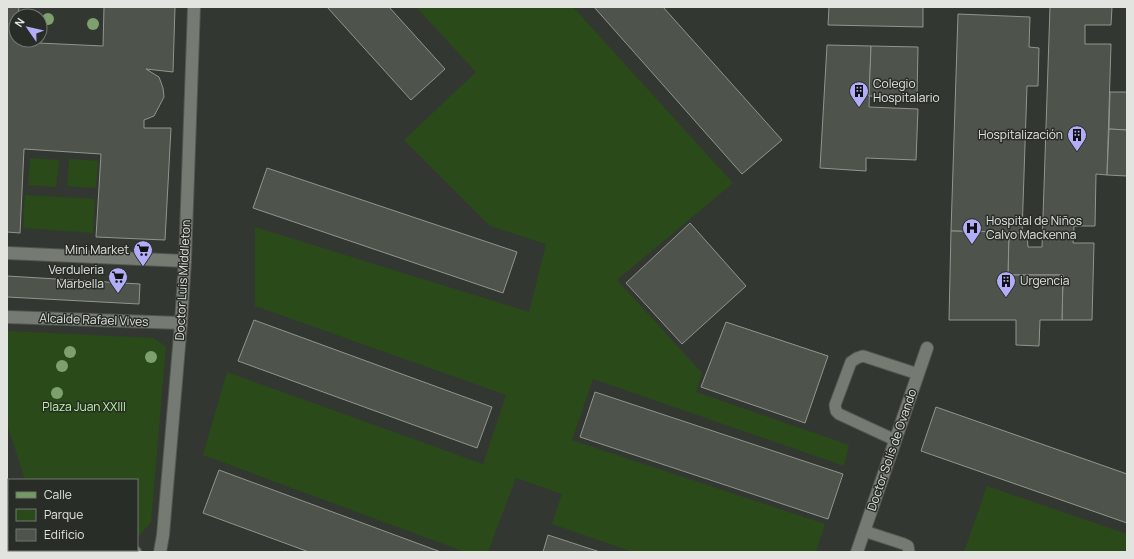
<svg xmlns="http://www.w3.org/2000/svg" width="1134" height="559" viewBox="0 0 1134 559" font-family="Manrope,sans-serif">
<rect width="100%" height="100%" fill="#333731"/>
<g fill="#2a4a1a">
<polygon points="416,7 573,7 733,183 617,280 702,373 696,392 849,445 844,466 593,379 572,440 825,524 816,552 633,552 552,524 562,494 516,478 488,552 465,552 203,455 227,372 483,464 506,395 255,306 255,227 529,312 546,244 490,226 404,140 476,72"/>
<polygon points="30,158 59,160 56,187 28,185"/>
<polygon points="69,159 98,161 96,188 67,186"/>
<polygon points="25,195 95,199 93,233 23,228"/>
<polygon points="7,331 153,338 166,346 151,522 137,538 137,480 25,480 7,424"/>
<polygon points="987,486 1127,534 1127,552 964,552"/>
</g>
<g fill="#4e534c" stroke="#90968e">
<polygon points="7,7 19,7 18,16 16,16 16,40 17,40 17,42 103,46 104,7 175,7 173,72 146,69 159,77 163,88 164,97 154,116 144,120 144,128 171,128 165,240 96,237 101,154 24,149 20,233 7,232"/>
<polygon points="327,7 389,7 445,69 411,100"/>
<polygon points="594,7 663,7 782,140 742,174"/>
<polygon points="829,7 923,7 923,27 828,25"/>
<polygon points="1050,7 1112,7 1111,25 1085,25 1085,44 1111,44 1107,175 1096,174 1095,226 1074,226 1073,243 1094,243 1092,320 1062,320 1063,275 1008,275 1009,232 1027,233 1028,247 1042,247"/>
<polygon points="958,14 1030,17 1029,47 1039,48 1038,86 1027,86 1022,233 951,231"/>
<polygon points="827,45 871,46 869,107 918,109 916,160 866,158 866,171 820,168"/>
<polygon points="871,46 918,47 917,98 869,96"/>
<polygon points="1110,92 1127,92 1127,130 1109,129"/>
<polygon points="1109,129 1127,130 1127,176 1107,175"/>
<polygon points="267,168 517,252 503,293 253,208"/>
<polygon points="690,223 746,286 682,344 626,283"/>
<polygon points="951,231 1009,232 1008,275 1063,275 1062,320 1040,320 1039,346 1016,345 1016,320 949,320"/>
<polygon points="7,276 140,284 139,304 7,297"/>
<polygon points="254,320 492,407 477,448 238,361"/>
<polygon points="726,322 828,356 805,423 701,387"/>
<polygon points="595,392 843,474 828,519 580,437"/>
<polygon points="936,407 1127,474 1127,523 921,451"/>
<polygon points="219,470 441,552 309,552 203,513"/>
<polygon points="548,535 600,552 543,552"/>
</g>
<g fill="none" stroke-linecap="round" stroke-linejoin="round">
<defs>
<g id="lane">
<polyline points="895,440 839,414 836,411 835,405 851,362 857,358 863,356 918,374"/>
<polyline points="864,531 904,544 908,546 909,552"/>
</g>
<g id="street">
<polyline points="7,253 185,261"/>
<polyline points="7,317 181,323"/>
<polyline points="160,552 163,535 181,323 185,261 194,7"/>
<polyline points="857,552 927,348"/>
</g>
<g id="secondary">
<polyline points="7,504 9,505"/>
<polyline points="130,550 135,552"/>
</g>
<g id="primary">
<polyline points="7,516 9,523"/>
<polyline points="18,550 19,552"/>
</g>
</defs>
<use href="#lane" stroke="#525650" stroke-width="13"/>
<use href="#street" stroke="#525650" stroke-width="14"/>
<use href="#secondary" stroke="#525650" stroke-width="14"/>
<use href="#primary" stroke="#525650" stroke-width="14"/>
<use href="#lane" stroke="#757b73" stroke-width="11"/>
<use href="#street" stroke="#757b73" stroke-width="12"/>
<use href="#secondary" stroke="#748b6a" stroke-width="12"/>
<use href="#primary" stroke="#739a60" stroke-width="12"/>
</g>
<g fill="#7ea06f">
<circle cx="48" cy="19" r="6"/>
<circle cx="93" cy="24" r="6"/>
<circle cx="70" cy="352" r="6"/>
<circle cx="151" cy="357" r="6"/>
<circle cx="62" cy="366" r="6"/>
<circle cx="57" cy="393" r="6"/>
</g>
<defs>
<symbol id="building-pin" viewBox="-11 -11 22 30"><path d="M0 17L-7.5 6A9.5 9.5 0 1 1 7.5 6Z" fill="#b2adf9" stroke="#292d27"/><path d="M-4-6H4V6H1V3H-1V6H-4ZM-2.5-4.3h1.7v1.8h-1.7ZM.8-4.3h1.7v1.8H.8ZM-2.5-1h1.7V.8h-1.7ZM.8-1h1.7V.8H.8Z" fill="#111"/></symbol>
<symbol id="hospital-pin" viewBox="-11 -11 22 30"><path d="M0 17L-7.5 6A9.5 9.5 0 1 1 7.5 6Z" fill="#b2adf9" stroke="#292d27"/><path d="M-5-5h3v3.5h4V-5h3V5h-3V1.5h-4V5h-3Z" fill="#111"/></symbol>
<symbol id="supermarket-pin" viewBox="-11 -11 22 30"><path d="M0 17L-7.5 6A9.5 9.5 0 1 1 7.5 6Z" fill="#b2adf9" stroke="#292d27"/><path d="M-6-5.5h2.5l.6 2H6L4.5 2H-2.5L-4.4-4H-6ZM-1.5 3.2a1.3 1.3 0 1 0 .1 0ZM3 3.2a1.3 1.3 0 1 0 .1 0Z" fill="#111"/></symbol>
</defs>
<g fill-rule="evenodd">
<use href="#building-pin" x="848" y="80" width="22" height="30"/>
<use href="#building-pin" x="1066" y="124" width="22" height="30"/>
<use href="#hospital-pin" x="961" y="217" width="22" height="30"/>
<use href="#supermarket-pin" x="132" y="239" width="22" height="30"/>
<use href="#supermarket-pin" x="107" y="266" width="22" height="30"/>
<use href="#building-pin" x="995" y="270" width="22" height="30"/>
</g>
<g text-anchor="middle" stroke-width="3" stroke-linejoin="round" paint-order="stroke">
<g font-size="12" fill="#e1e4df" stroke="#292d27" text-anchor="start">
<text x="873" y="88">Colegio<tspan x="873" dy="14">Hospitalario</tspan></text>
<text x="1063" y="139" text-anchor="end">Hospitalización</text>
<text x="986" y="225">Hospital de Niños<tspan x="986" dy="14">Calvo Mackenna</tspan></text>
<text x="129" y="254" text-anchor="end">Mini Market</text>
<text x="104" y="274" text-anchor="end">Verduleria<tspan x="104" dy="14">Marbella</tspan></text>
<text x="1020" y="285">Urgencia</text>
</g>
<g font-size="12" fill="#e1e4df" stroke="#292d27">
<text transform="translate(183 280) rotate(-87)" y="4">Doctor Luis Middleton</text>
<text transform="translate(94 320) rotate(2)" y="4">Alcalde Rafael Vives</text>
<text transform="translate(892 450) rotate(-71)" y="4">Doctor Solís de Ovando</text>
</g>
<g font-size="12" fill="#bbf6a2" stroke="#292d27">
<text x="84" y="411">Plaza Juan XXIII</text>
</g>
</g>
<rect width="1134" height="559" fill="none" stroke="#e1e4df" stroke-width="16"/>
<rect x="8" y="479" width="130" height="72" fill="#292d27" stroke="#737671"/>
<rect x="16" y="492" width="20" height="6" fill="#739a60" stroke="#737671"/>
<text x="44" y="499" font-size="12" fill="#e1e4df">Calle</text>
<rect x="16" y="509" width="20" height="12" fill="#2a4a1a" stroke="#737671"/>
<text x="44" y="519" font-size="12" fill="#e1e4df">Parque</text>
<rect x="16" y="529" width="20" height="12" fill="#4e534c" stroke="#737671"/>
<text x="44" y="539" font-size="12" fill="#e1e4df">Edificio</text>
<g transform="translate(28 28) rotate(304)"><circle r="19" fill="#292d27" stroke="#737671"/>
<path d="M0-3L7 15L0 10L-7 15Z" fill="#b2adf9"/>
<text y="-6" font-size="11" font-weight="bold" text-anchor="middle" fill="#e1e4df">N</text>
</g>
</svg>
